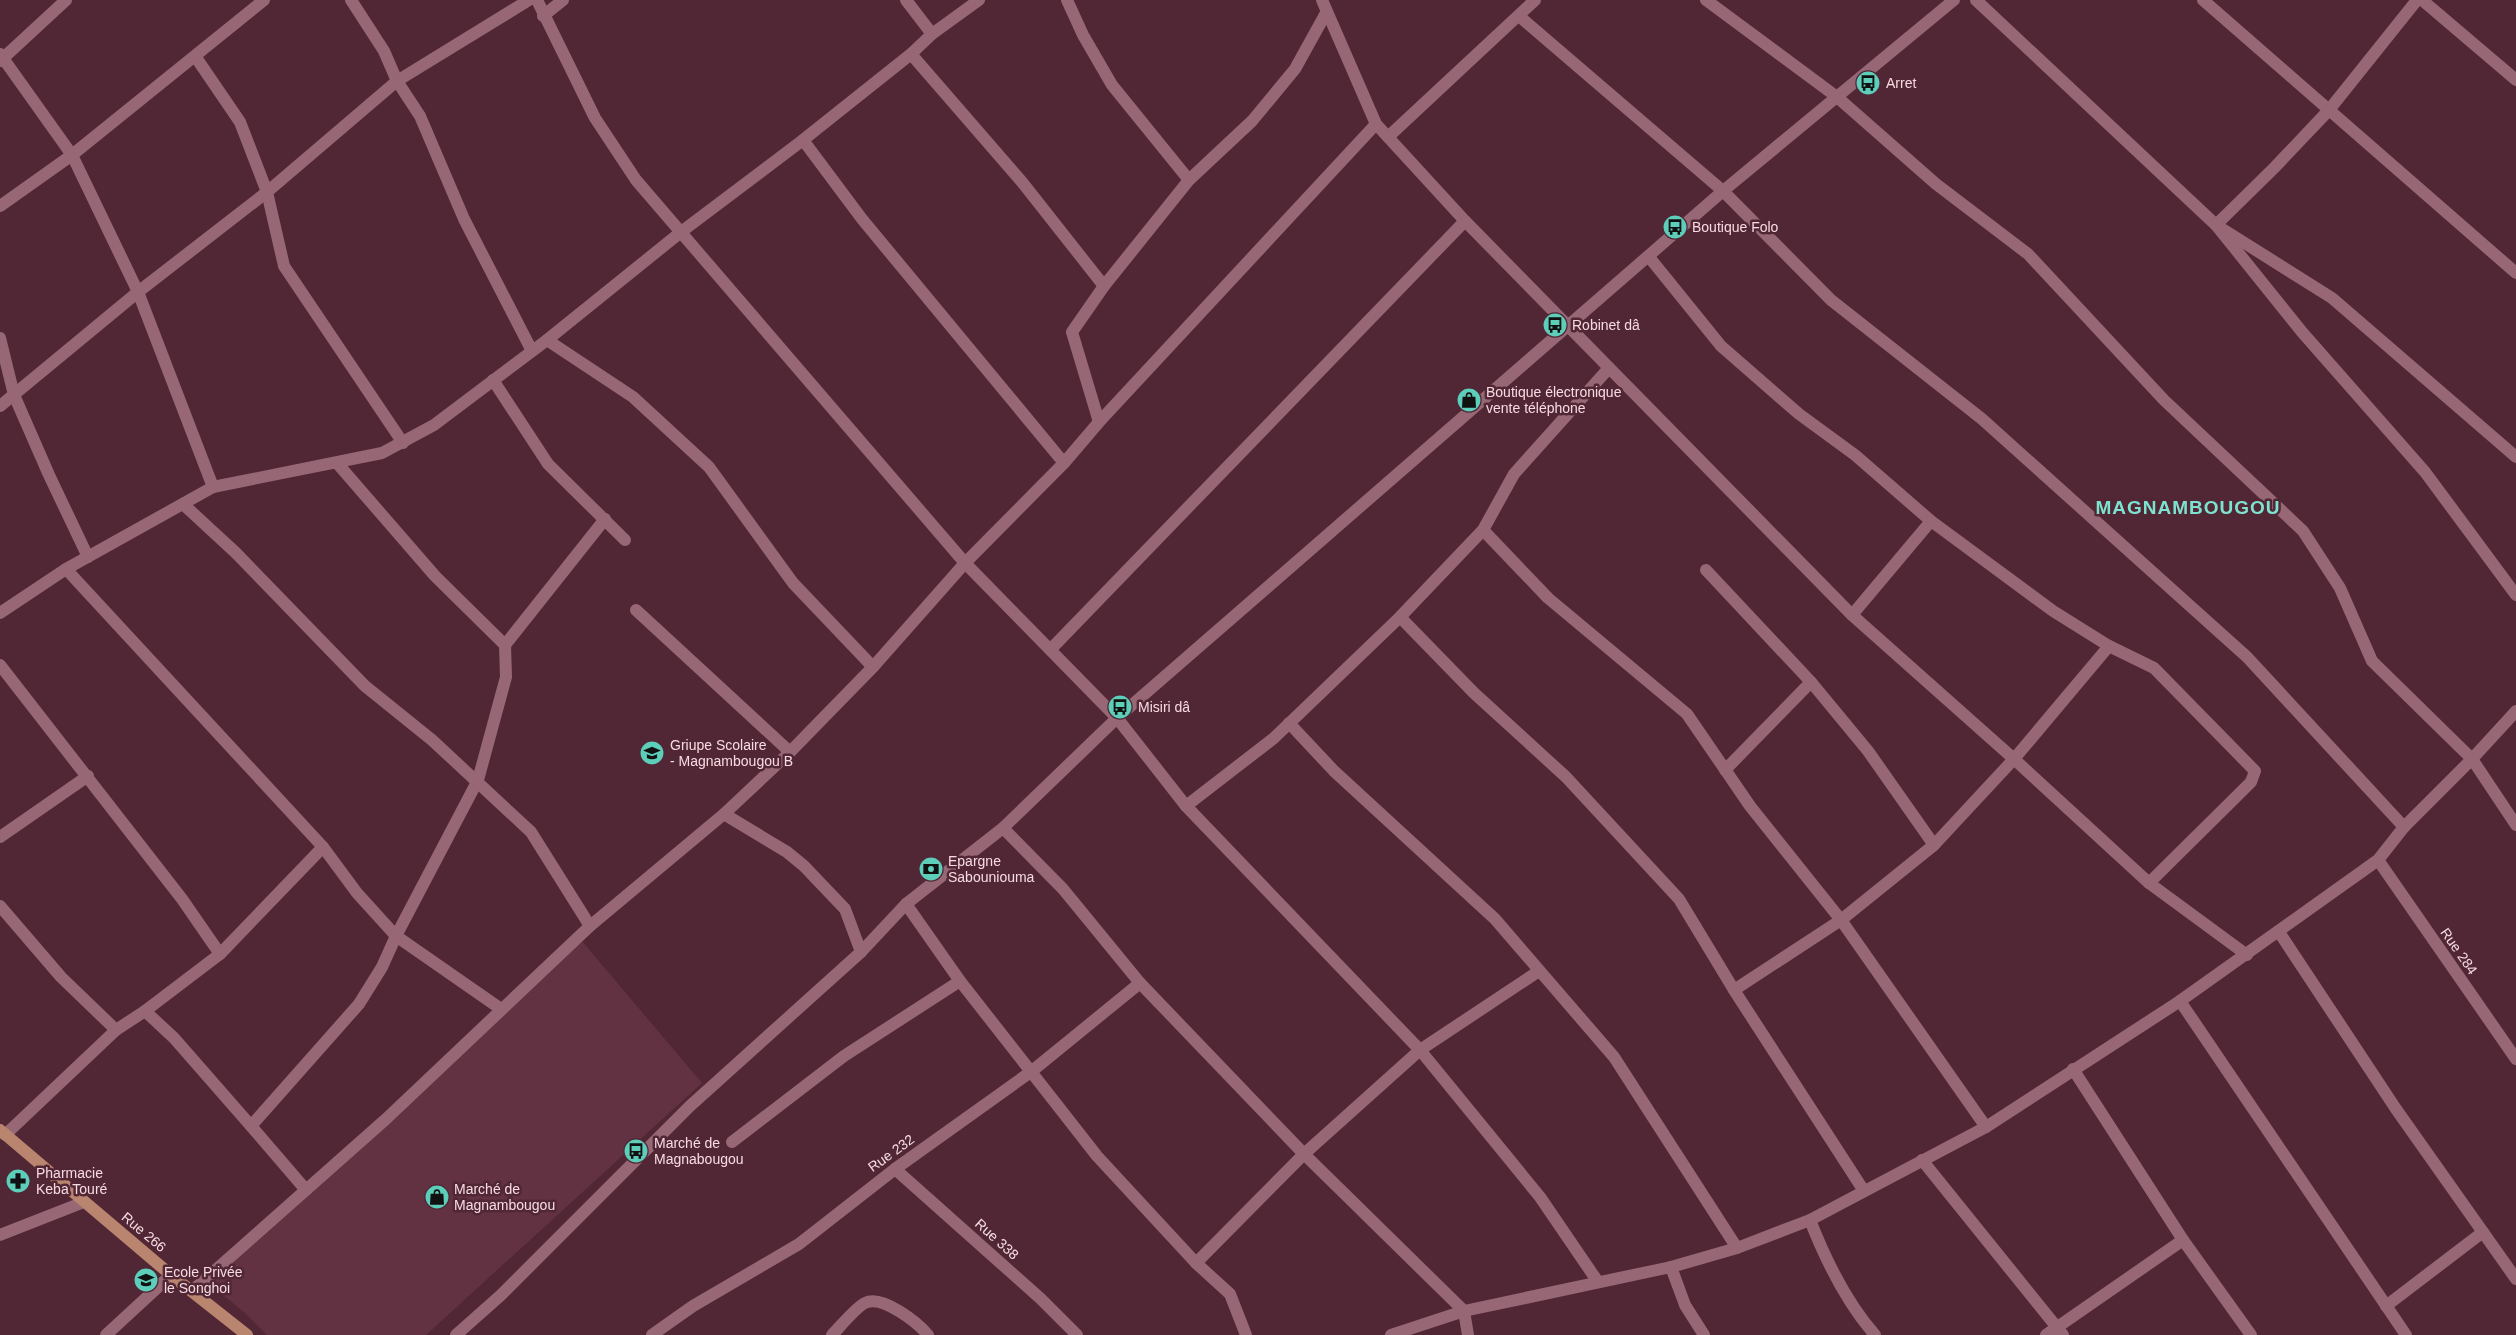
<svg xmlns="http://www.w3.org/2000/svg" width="2516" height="1335" viewBox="0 0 2516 1335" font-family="Helvetica,sans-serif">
<rect width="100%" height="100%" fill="#512735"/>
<polygon fill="#623242" points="581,940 702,1083 426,1335 267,1335 245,1313 207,1282"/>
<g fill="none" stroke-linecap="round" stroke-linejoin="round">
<g stroke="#976775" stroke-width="12">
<polyline points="351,0 384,51 397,81 420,116 464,219 532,351"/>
<polyline points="537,0 595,118 636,180 965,563 1117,718 1186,806 1420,1050 1540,1197 1598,1282"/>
<polyline points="906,0 932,34"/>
<polyline points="1067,0 1083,35 1112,85 1189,180"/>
<polyline points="1322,0 1376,124 1465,221 1852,615 2014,759 2149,883 2247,955"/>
<polyline points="1706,0 1837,97 1936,184 2028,254 2164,400 2303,531 2340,588 2372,661 2472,759 2516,825"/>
<polyline points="1976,0 2216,225 2302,332 2425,472 2516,595"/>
<polyline points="2203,0 2516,273"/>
<polyline points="2417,0 2329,110 2275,167 2216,225 2332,298 2516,457"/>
<polyline points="2422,0 2516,80"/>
<polyline points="543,16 563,0"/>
<polyline points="1519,16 1723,191 1831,300 1982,419 2247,657 2404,827"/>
<polyline points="0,54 72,155 138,292 213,487"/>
<polyline points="911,54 1022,182 1104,286"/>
<polyline points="195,56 240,122 267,192 284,266 403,443"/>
<polyline points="0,61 66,0"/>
<polyline points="1388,137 1535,0"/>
<polyline points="803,140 862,219 1064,463"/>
<polyline points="0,206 72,155 264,0"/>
<polyline points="1649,257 1721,346 1799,414 1855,455 1931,521 2053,611 2109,646 2154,668 2255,771 2251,782 2149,883"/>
<polyline points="0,338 14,395 49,475 88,557"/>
<polyline points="547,340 633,397 709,467 793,583 873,667"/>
<polyline points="493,380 548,464 625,540"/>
<polyline points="0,406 138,292 267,192 397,81 529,0"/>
<polyline points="1099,422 1072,332 1104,286 1189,180 1252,121 1295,69 1326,13"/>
<polyline points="183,504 236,553 365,686 432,740 531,832 590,926"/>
<polyline points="1483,530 1548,598 1687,714 1750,806 1841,920 1986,1127"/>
<polyline points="66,569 323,847 357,893 396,936 501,1009"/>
<polyline points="1706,570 1811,682 1868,751 1934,845"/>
<polyline points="636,610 790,752"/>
<polyline points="0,613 66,569 213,487 382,453 434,425 547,340 681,232 803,140 911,54 932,34 979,0"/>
<polyline points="1852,615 1931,521"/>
<polyline points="1400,617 1474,693 1566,777 1679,899 1734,990 1864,1191"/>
<polyline points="505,645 605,519"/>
<polyline points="1051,649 1465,221"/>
<polyline points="0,665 182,899 220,954"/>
<polyline points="1289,723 1334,771 1495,919 1614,1057 1737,1248"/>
<polyline points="1725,770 1811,682"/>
<polyline points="1186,806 1274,738 1400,617 1483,530 1514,474 1609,368"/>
<polyline points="724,814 787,852 804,866 845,909 861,952"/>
<polyline points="1003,828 1063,889 1140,983 1304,1154 1464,1311 1468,1335"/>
<polyline points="0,837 88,776"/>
<polyline points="2378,860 2516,1059"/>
<polyline points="906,904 960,981 1097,1156 1196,1263 1230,1294 1246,1335"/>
<polyline points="0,906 61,977 116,1030"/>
<polyline points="2279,932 2396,1109 2516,1279"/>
<polyline points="1734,990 1841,920 1934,845 2014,759 2109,646"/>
<polyline points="2180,1001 2406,1335"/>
<polyline points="145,1011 174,1038 251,1126"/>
<polyline points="2073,1069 2183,1240 2251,1335"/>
<polyline points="5,1135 116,1030 145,1011 220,954 323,847"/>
<polyline points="732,1142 844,1056 960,981"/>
<polyline points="1922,1160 2063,1335"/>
<polyline points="895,1169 1041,1299 1077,1335"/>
<polyline points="306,1190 251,1126 359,1004 382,967 396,936 478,780 506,677 505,645 435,576 337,463"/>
<path d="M1810 1220C1826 1261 1846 1302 1875 1335"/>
<polyline points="0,1235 84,1202"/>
<polyline points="1196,1263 1304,1154 1420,1050 1539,971"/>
<polyline points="1671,1267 1685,1305 1704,1335"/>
<polyline points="193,1290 386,1119 590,926 724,814 790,752 873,667 965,563 1064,463 1099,422 1376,124"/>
<polyline points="2386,1306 2483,1232"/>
<polyline points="106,1335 171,1275"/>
<polyline points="456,1335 501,1295 690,1106 861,952 906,904 1003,828 1117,718 1723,191 1954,0"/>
<polyline points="652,1335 693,1306 799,1244 895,1169 1032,1071 1140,983"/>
<path d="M832 1335C840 1327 855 1308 865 1303 882 1294 918 1323 928 1335"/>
<polyline points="1391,1335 1464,1311 1671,1267 1737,1248 1810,1220 1986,1127 2180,1001 2378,860 2404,827 2472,759 2516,711"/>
<polyline points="2046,1335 2183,1240"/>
</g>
<polyline stroke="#ba856e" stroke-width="12" points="0,1130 171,1275 247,1335"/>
</g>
<defs>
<symbol id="bus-disc" viewBox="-11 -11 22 22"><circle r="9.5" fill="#5cceba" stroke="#512735"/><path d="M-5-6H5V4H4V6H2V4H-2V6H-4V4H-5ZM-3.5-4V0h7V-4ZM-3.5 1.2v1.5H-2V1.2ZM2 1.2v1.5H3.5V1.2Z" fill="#111"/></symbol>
<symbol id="shop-disc" viewBox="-11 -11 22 22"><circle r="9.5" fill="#5cceba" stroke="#512735"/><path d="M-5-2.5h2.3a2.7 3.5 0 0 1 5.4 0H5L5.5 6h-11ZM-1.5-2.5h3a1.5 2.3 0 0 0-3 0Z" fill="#111"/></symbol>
<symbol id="school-disc" viewBox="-11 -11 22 22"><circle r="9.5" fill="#5cceba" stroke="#512735"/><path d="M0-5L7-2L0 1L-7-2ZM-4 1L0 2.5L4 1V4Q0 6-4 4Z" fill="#111"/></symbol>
<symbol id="bank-disc" viewBox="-11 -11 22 22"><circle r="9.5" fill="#5cceba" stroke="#512735"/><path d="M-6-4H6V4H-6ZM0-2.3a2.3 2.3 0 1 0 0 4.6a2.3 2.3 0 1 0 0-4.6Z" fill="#111"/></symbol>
<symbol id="pharmacy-disc" viewBox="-11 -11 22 22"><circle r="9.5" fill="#5cceba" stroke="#512735"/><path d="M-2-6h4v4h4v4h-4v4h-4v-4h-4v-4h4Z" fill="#111"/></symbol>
</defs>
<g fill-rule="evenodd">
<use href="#bus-disc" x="1854" y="69" width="28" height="28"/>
<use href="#bus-disc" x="1661" y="213" width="28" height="28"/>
<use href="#bus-disc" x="1541" y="311" width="28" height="28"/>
<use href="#shop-disc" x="1455" y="386" width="28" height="28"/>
<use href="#bus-disc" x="1106" y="693" width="28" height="28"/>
<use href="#school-disc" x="638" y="739" width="28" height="28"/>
<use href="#bank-disc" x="917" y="855" width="28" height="28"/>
<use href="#bus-disc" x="622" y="1137" width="28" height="28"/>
<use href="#pharmacy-disc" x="4" y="1167" width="28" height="28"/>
<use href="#shop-disc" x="423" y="1183" width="28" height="28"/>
<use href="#school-disc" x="132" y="1266" width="28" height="28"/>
</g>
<g text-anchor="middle" stroke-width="5" stroke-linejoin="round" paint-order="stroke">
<g font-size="14" fill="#f7dbe2" stroke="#512735" text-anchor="start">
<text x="1886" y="88">Arret</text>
<text x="1692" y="232">Boutique Folo</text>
<text x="1572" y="330">Robinet dâ</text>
<text x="1486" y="397">Boutique électronique<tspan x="1486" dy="16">vente téléphone</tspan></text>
<text x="1138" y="712">Misiri dâ</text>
<text x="670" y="750">Griupe Scolaire<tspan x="670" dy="16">- Magnambougou B</tspan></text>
<text x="948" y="866">Epargne<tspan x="948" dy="16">Sabouniouma</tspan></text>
<text x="654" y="1148">Marché de<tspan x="654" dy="16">Magnabougou</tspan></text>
<text x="36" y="1178">Pharmacie<tspan x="36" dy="16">Keba Touré</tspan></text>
<text x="454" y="1194">Marché de<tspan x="454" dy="16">Magnambougou</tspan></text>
<text x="164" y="1277">Ecole Privée<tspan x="164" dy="16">le Songhoi</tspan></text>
</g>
<g font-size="14" fill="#f7dbe2" stroke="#512735">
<text transform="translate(2459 951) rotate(55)" y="5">Rue 284</text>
<text transform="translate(891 1153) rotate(-36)" y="5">Rue 232</text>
<text transform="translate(144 1232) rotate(40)" y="5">Rue 266</text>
<text transform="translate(997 1239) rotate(42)" y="5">Rue 338</text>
</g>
<g font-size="19" font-weight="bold" letter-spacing="1" fill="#7de3d0" stroke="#512735">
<text x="2188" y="514">MAGNAMBOUGOU</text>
</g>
</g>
</svg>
